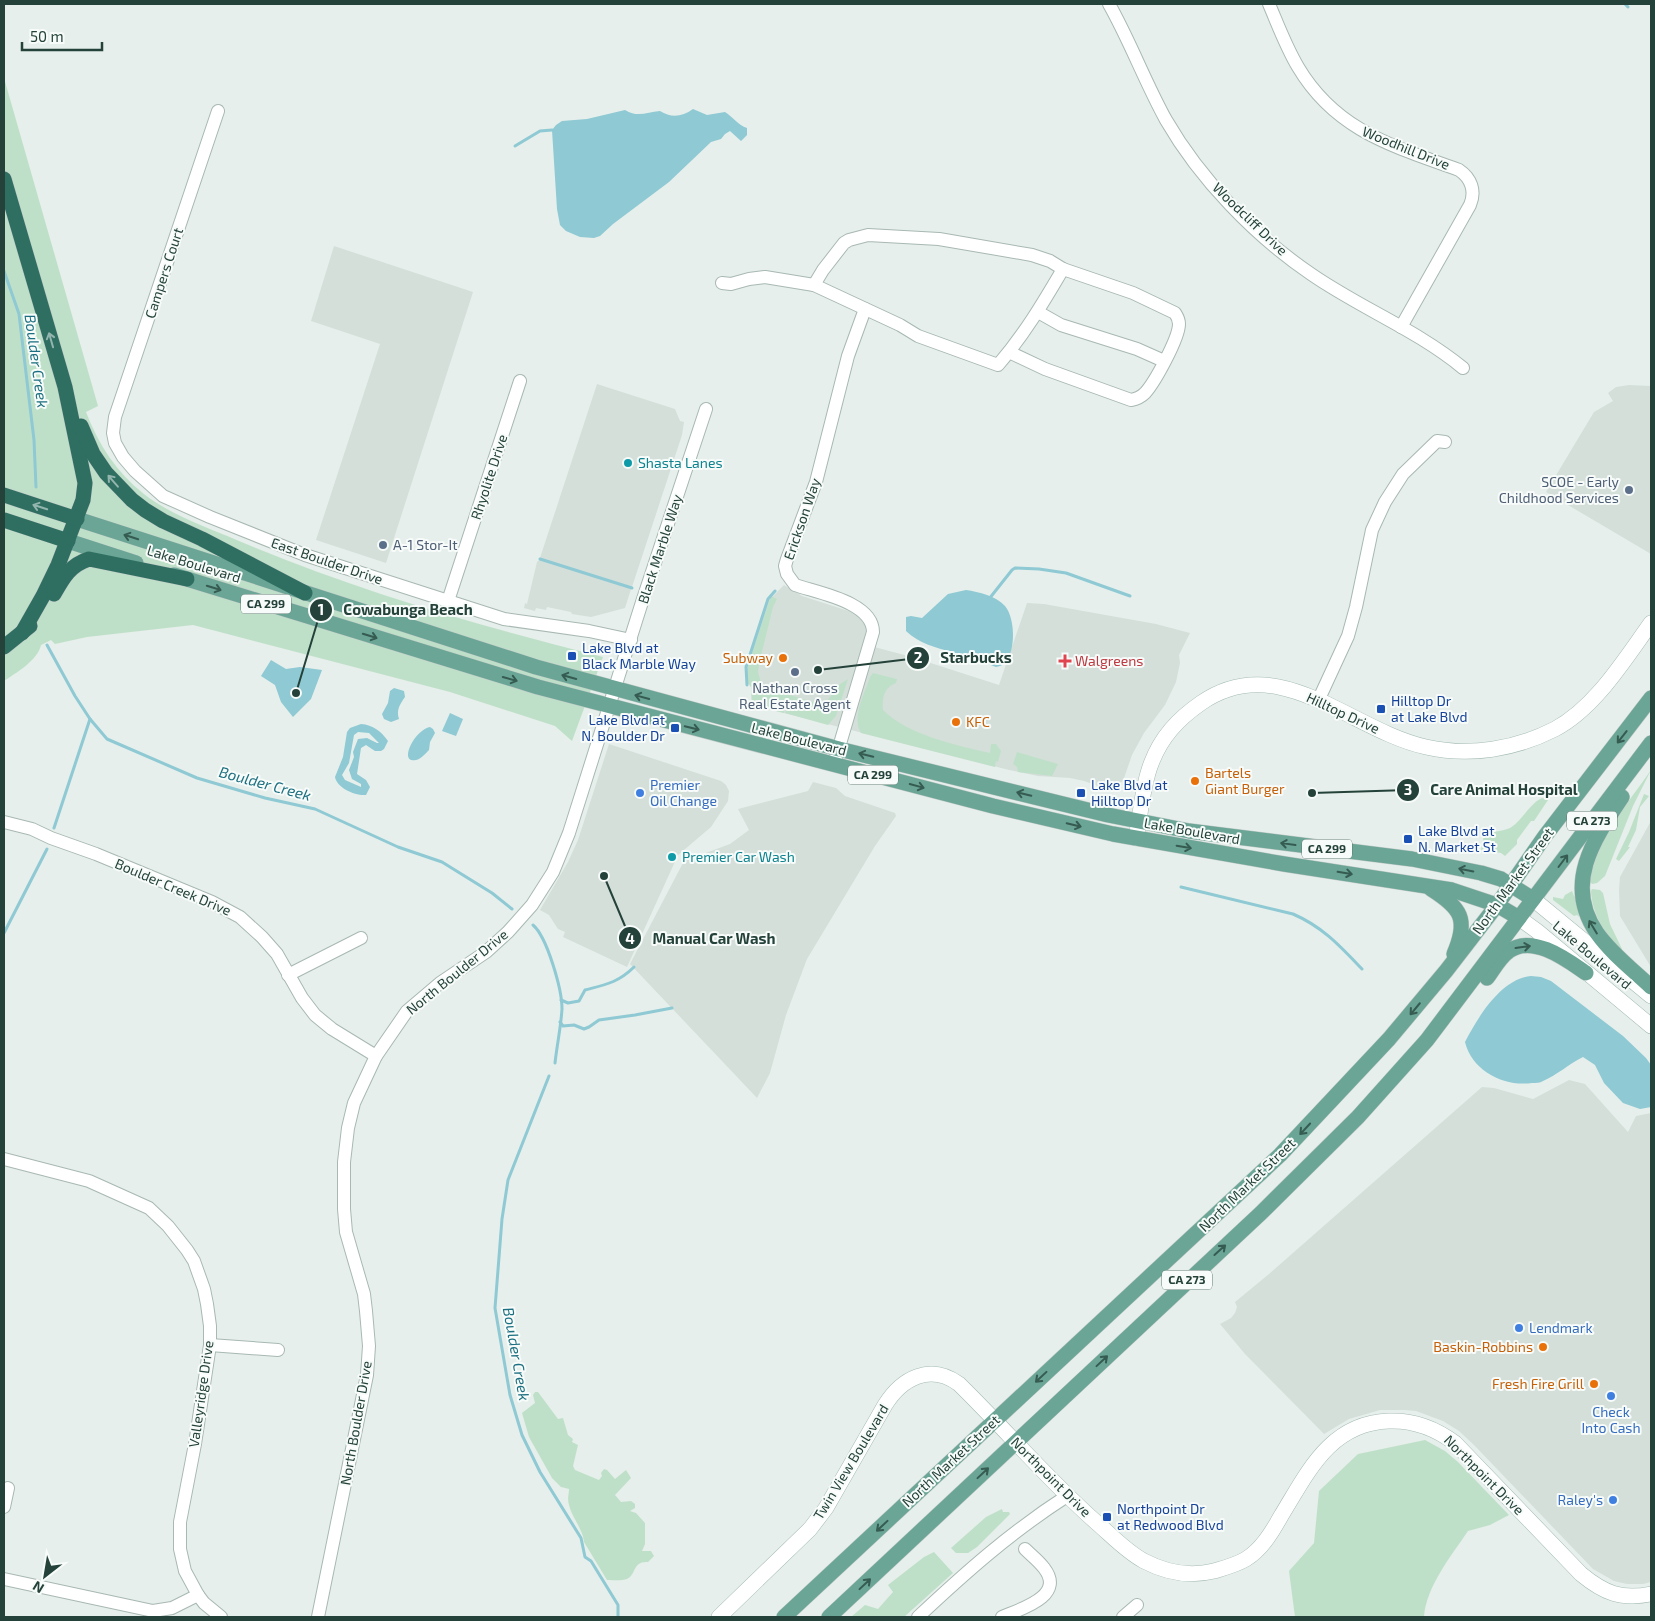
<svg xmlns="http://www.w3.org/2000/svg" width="1655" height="1621" viewBox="0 0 1655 1621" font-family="'Exo 2',sans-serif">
<rect width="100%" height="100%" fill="#e6efeb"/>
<g fill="#d4dfda">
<polygon points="334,246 473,292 386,563 316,540 380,344 311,321"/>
<polygon points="597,384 675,409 680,421 684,422 682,435 632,587 540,558"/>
<polygon points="1629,385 1651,386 1651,554 1546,492 1594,412 1613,401 1608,393 1616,387"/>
<polygon points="540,559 631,589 625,608 591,617 572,614 571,612 547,607 546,610 536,608 535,611 524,608 525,603 527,604 537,562"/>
<polygon points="784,585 802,596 858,614 866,626 866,632 863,644 912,657 999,685 1027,603 1044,604 1156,624 1190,633 1179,655 1180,663 1176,682 1165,705 1144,733 1132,755 1123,781 1117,785 1109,788 1109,790 1084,781 1070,778 1038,776 1009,770 752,705 751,687 748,683 746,673 747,667 769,600"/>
<polygon points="609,744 721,781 726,785 729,791 728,801 711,827 678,855 627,967 563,937 565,932 558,929 549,915 540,910 568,862 578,840"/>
<polygon points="813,782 836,788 845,796 895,813 896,816 875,846 807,959 786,1015 770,1073 757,1098 630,964 684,861 730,844 749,830 738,809 808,791"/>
<polygon points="1651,821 1651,967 1620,916 1619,890 1620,877"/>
<polygon points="1569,1080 1585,1084 1628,1132 1636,1116 1651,1113 1651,1582 1643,1584 1627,1584 1614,1581 1593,1569 1474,1445 1459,1431 1443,1421 1416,1411 1405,1410 1380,1410 1349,1419 1324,1434 1245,1354 1220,1324 1231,1318 1235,1313 1237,1307 1235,1302 1269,1274 1482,1087 1494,1088 1533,1099"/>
</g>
<g fill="#bfe0c8">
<path d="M4 78 98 406 86 412C98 444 117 473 144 494 172 516 207 527 239 541 357 591 480 626 603 657L572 741 555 726 450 692 193 625 87 637 55 644 51 640 41 645C38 660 16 673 4 681Z"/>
<polygon points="771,596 777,599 773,607 760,660 758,672 761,682 767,688 813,702 819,702 828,700 837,686 848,679 836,716 828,725 785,713 788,706 792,702 788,700 785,701 784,713 752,705 751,687 748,683 746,671"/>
<path d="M873 673 897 679 896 683C884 688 882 697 883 710 908 735 956 745 990 753L991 744H996L1001 751 998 762 996 761 995 767 861 733C851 717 865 693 870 677Z"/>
<polygon points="1017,752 1058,764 1052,776 1018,772 1017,767 1013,764"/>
<path d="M1651 770 1633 806 1605 876 1597 883 1592 884 1590 882C1595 842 1628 803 1651 770Z"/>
<polygon points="1644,794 1649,796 1640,807 1636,830 1628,847 1630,847 1619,861 1616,859 1629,832"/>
<path d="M1542 798 1548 800 1534 821H1531L1517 840V844L1505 856 1501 853 1481 850 1484 835C1490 831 1501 832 1510 828 1523 820 1529 804 1542 798Z"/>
<path d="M1592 889 1600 890 1603 893 1610 924 1622 949 1621 950C1605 935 1592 914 1591 891Z"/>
<polygon points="1572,891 1574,896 1576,897 1579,917 1577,915 1574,916 1553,900 1553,897 1563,899 1565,895"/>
<path d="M535 1392H538L558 1419 563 1418 568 1435 573 1439 572 1442 578 1445 573 1466 575 1470 599 1480 602 1476 601 1473 604 1469 607 1470 615 1479 626 1470 631 1478 615 1495 621 1502 631 1501 635 1504V1508L630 1511 636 1513 645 1523V1544L642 1551H651L654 1556 648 1562C632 1561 637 1574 627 1579 622 1581 613 1580 607 1580L584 1542C583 1529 572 1518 569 1505 567 1499 569 1494 569 1489L561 1487 552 1478 529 1437 522 1413 535 1403 533 1395Z"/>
<path d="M1425 1440 1445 1451 1458 1462 1509 1515 1490 1525 1468 1531C1451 1556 1426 1587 1424 1617H1295L1289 1571 1314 1543 1319 1491 1358 1454Z"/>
<polygon points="1002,1509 1003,1512 1009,1512 1010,1514 977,1547 968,1553 956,1553 951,1548 986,1517"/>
<polygon points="934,1552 953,1573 904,1617 851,1617 865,1605 878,1609 893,1592 888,1585 924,1557"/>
</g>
<g fill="#8ec9d4" fill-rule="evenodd">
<path d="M693 109 707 115 725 112C733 117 738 125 747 128V135L741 141 730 131 725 134 721 139 711 142 669 182 613 224 600 236 594 238 580 237 566 231 560 225 557 209 552 130 556 125 562 121 587 119 625 110C638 118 647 112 660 111 671 118 682 117 693 109Z"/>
<path d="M966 590C979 592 996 596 1005 606 1015 618 1016 649 1006 662 1004 665 1000 666 996 667 982 662 967 656 952 652 934 647 920 644 906 631V617L911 616 922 618 948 594Z"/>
<polygon points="271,660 286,669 300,667 322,670 311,699 293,717 281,702 275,685 261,676"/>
<path d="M394 688 404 691 405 697C400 704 396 710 399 719L391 722 384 719 382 714 388 703 390 691Z"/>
<polygon points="450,713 463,719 456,736 442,731"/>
<path d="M361 724C373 725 381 731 388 741L384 749 381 751H375L366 745 361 748 357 774 366 780 370 787 366 795C355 796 337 788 335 777L343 757 347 732 350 728ZM358 732 369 733 379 743H377L367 738 358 739 353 752 354 757 349 770 352 779 361 784V787L345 780 342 775 349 763 354 735Z"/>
<path d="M430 727 433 729 435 733 430 742 429 750C426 753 421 759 416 760 398 764 414 730 430 727Z"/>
<path d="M1531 976 1541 977 1551 981 1623 1036 1646 1058 1651 1065V1107L1640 1109 1623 1103 1604 1083 1595 1065 1583 1057C1569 1064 1557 1075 1543 1081 1540 1083 1536 1083 1532 1083 1504 1087 1472 1071 1465 1042 1478 1017 1501 979 1531 976Z"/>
</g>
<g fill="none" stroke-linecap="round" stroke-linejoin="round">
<g stroke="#8ec9d4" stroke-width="3">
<polyline points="1625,4 1628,7"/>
<polyline points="515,146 540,131 552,130"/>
<polyline points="4,271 19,314 34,440 36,487"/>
<polyline points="540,559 632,588"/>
<polyline points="989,599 1012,570 1015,568 1039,569 1066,573 1130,596"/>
<polyline points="47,645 75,696 90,719 107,739 197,778 265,798 315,809 398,847 442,862 492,893 512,909"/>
<polyline points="747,685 746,667 768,599 775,591"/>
<polyline points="54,828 90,719"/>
<path d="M1181 887 1293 914C1323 927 1340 946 1362 969"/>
<path d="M533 925C547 937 562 989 562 1009 561 1026 557 1045 555 1063"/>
<polyline points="4,933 47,849"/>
<path d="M561 1000 568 1003 579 1001 585 990C604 985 618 983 634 967"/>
<polyline points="560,1022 563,1026 574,1025 584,1029 589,1027 599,1020 635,1015 672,1008"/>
<polyline points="549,1076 508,1180 502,1219 495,1308 510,1395 522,1435 540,1472 581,1538 585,1557 591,1561 618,1605 618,1617"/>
</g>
<defs>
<g id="street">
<path d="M1109 4C1130 41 1145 82 1166 120 1200 179 1255 236 1311 274 1360 308 1417 330 1463 368"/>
<path d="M1269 4C1278 25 1286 47 1298 67 1336 131 1393 146 1459 170 1471 178 1476 191 1470 205L1401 327"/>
<polyline points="218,111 115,417 113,433 115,443 123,457 135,471 163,496 210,517 305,555 504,619 589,631 631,640"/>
<path d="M722 283 731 284 749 279 765 277 814 285 900 325 918 336 998 365C1024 335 1043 303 1063 269"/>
<path d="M814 285 823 270 844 243 849 240 868 235 939 239 1032 255 1050 261 1063 269 1133 293 1175 313C1177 316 1179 319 1179 324 1179 338 1155 382 1145 393 1141 397 1137 399 1131 400L1045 369 1009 352"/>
<polyline points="1038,312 1061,325 1137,349 1164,361"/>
<polyline points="448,601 520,381"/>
<polyline points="1318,701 1348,636 1356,607 1372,530 1385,502 1403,474 1437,441 1445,442"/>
<path d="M834 764 873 632C873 602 818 593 795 585L787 574 785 566 787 559 816 482 848 356 865 309"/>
<polyline points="4,822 32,829 51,838 96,854 212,902 240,917 262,937 277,954 302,998 315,1015 332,1029 376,1056"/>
<polyline points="288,975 361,938"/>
<polyline points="4,1159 89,1181 149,1208 168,1226 187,1250 194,1261 204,1289 207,1304 210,1326 210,1345 195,1444 180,1522 180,1549 185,1571 198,1595 204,1603 221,1617"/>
<polyline points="210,1345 278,1350"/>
<polyline points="4,1507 8,1488"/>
<polyline points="4,1579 153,1611 172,1608 198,1595"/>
<polyline points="318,1617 367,1375 369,1346 366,1311 364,1294 346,1232 344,1209 344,1162 348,1128 354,1103 376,1056 407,1011 440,983 486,952 508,932 532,905 553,872 569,833 642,602 706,409"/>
<path d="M918 1617C966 1572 1011 1532 1067 1496"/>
<path d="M1002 1617C1021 1609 1066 1596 1044 1568 1039 1561 1031 1555 1025 1549"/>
<polyline points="1123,1617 1137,1605"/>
</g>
<g id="secondary">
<path d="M1136 838C1141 813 1142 787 1151 764 1161 737 1178 719 1201 703 1279 649 1350 730 1426 747 1470 757 1516 749 1555 729 1595 708 1625 659 1651 623"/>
<polyline points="1533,899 1651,996"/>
<polyline points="1519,918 1537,931 1651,1026"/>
<path d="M719 1617 810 1529 826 1508 885 1405C902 1378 930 1363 959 1384 1006 1430 1048 1480 1097 1523 1112 1536 1127 1552 1144 1561 1165 1572 1190 1577 1214 1571 1224 1568 1236 1565 1246 1559 1262 1549 1272 1532 1281 1516 1308 1472 1330 1423 1389 1421 1414 1420 1435 1428 1455 1443L1581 1574C1604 1593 1621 1600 1651 1594"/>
</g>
<g id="primary">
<polyline points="77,519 536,667 839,749 1108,815 1189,831 1412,859 1481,873 1501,879 1533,899"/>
<polyline points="68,541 136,563"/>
<polyline points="174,575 538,687 993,806 1113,834 1284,864 1452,890 1497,905 1519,918"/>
<path d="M1622 797C1594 839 1563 884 1597 933 1611 953 1633 970 1651 987"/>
<path d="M1431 889C1461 908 1469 919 1454 954"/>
<path d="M1487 978C1493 970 1500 957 1509 951 1533 934 1567 960 1586 973"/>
<polyline points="784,1617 1280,1155 1389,1039 1446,971 1497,905 1545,836 1651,698"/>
<polyline points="829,1617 1261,1213 1358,1117 1427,1040 1651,743"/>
</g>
<g id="highway">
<polyline points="4,179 65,387 85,483 83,500 58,565 43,596 22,633"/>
<polyline points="81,426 93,454 106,473 132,500 145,510 163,521 202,539 305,593"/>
<polyline points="4,495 77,519"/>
<polyline points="4,520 68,541"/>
<path d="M54 594C63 578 70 565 89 559L187 579"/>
<polyline points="4,647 30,626"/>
</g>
</defs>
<use href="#street" stroke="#a8b8b2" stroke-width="14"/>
<use href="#secondary" stroke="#a4bbb3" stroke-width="16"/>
<use href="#primary" stroke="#c2cac8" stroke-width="16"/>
<use href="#highway" stroke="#c2cac8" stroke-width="16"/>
<use href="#street" stroke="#fff" stroke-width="12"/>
<use href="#secondary" stroke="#fff" stroke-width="15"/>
<use href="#primary" stroke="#6aa596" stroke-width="15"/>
<use href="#highway" stroke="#2f6f62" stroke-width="15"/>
</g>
<defs><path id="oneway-shaft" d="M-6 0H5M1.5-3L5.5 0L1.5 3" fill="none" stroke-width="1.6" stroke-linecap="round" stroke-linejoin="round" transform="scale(1.25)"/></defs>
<g stroke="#93b5ae">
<use href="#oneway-shaft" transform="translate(51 340) rotate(-106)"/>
<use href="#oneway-shaft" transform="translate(113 481) rotate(-131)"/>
<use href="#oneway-shaft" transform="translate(40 507) rotate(-162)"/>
</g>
<g stroke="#365b51">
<use href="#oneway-shaft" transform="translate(131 537) rotate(-162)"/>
<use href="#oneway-shaft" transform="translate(214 588) rotate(17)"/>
<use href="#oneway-shaft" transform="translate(370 636) rotate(17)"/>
<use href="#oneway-shaft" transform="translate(569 677) rotate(-164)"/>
<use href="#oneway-shaft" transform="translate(510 679) rotate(16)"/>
<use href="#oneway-shaft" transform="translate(642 697) rotate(-165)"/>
<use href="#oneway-shaft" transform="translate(692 728) rotate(14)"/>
<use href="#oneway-shaft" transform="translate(1622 737) rotate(128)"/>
<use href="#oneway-shaft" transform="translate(866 755) rotate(-166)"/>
<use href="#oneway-shaft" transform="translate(917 786) rotate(15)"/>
<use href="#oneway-shaft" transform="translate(1024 794) rotate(-166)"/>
<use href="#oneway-shaft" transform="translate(1074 825) rotate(13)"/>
<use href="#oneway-shaft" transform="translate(1288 844) rotate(-172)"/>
<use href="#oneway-shaft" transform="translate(1184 847) rotate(10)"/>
<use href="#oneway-shaft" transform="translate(1563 861) rotate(-53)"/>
<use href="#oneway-shaft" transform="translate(1466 870) rotate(-169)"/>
<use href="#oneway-shaft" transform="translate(1345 873) rotate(9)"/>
<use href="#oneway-shaft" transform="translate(1593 927) rotate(-121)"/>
<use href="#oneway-shaft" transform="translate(1523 947) rotate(-8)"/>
<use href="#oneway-shaft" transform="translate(1415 1009) rotate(130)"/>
<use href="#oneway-shaft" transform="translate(1305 1129) rotate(133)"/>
<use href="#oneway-shaft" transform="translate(1220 1250) rotate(-42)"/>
<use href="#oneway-shaft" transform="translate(1102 1361) rotate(-43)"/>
<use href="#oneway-shaft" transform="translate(1041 1377) rotate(137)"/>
<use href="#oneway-shaft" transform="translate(983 1473) rotate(-43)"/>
<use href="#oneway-shaft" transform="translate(882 1526) rotate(137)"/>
<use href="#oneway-shaft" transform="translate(865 1584) rotate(-43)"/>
</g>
<g fill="#0f9aa8" stroke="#f7fbf9" stroke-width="2">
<circle cx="628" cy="463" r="5"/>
<circle cx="672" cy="857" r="5"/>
</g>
<g fill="#5c6f8a" stroke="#f7fbf9" stroke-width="2">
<circle cx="1629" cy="490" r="5"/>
<circle cx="383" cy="545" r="5"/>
<circle cx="795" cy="672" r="5"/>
</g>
<g fill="#1a4fb4" stroke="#f7fbf9" stroke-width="2">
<rect x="567" y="651" width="10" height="10" rx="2.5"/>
<rect x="1376" y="704" width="10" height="10" rx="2.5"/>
<rect x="670" y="723" width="10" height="10" rx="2.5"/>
<rect x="1076" y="788" width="10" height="10" rx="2.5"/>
<rect x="1403" y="834" width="10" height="10" rx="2.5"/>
<rect x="1102" y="1512" width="10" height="10" rx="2.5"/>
</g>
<g fill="#e8710a" stroke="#f7fbf9" stroke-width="2">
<circle cx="783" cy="658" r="5"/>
<circle cx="956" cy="722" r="5"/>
<circle cx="1195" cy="781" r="5"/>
<circle cx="1543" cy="1347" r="5"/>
<circle cx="1594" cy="1384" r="5"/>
</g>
<path fill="#e0444e" stroke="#f7fbf9" stroke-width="2" d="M1062.5 653.5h5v5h5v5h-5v5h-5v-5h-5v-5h5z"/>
<g fill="#3f7fe0" stroke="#f7fbf9" stroke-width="2">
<circle cx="640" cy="793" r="5"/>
<circle cx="1519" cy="1328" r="5"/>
<circle cx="1611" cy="1396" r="5"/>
<circle cx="1613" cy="1500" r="5"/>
</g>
<g text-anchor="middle" stroke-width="4" stroke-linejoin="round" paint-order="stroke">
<g fill="#f7fbf9" stroke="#637a73" stroke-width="1">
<rect x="241" y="594.5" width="50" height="19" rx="4"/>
<rect x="848" y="765.5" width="50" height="19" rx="4"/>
<rect x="1567" y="811.5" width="50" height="19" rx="4"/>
<rect x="1302" y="839.5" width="50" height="19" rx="4"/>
<rect x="1162" y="1270.5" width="50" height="19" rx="4"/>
</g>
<g font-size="12" font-weight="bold" fill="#24423a">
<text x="266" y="608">CA 299</text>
<text x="873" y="779">CA 299</text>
<text x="1592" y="825">CA 273</text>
<text x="1327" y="853">CA 299</text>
<text x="1187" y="1284">CA 273</text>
</g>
<g font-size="14" fill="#24423a" stroke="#f7fbf9">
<text transform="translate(1406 148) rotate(22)" y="5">Woodhill Drive</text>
<text transform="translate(1250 219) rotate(44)" y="5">Woodcliff Drive</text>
<text transform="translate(164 273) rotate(-72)" y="5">Campers Court</text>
<text transform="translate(489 477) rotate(-72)" y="5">Rhyolite Drive</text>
<text transform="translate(802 519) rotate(-71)" y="5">Erickson Way</text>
<text transform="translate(660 549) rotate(-72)" y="5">Black Marble Way</text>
<text transform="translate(327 561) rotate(19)" y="5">East Boulder Drive</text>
<text transform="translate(194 564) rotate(17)" y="5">Lake Boulevard</text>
<text transform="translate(1343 713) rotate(25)" y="5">Hilltop Drive</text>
<text transform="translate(799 739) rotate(14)" y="5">Lake Boulevard</text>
<text transform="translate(1192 831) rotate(10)" y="5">Lake Boulevard</text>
<text transform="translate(1513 881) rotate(-54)" y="5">North Market Street</text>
<text transform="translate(173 887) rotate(23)" y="5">Boulder Creek Drive</text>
<text transform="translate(1592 955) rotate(40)" y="5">Lake Boulevard</text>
<text transform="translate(457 972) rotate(-39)" y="5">North Boulder Drive</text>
<text transform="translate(1247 1185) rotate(-44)" y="5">North Market Street</text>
<text transform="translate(201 1394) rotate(-82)" y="5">Valleyridge Drive</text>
<text transform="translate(356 1423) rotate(-80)" y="5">North Boulder Drive</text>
<text transform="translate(951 1461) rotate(-43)" y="5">North Market Street</text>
<text transform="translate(851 1462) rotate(-59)" y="5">Twin View Boulevard</text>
<text transform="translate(1484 1475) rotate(45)" y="5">Northpoint Drive</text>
<text transform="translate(1051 1477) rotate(45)" y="5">Northpoint Drive</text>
</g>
<g font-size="14" fill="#0d838f" stroke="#f7fbf9" text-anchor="start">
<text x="638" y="468">Shasta Lanes</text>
<text x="682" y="862">Premier Car Wash</text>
</g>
<g font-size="14" fill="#4e5e75" stroke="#f7fbf9" text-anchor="end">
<text x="1619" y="487">SCOE - Early<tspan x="1619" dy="16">Childhood Services</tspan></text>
<text x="393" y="550" text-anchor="start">A-1 Stor-It</text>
<text x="795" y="693" text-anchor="middle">Nathan Cross<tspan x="795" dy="16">Real Estate Agent</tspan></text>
</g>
<g font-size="14" fill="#164399" stroke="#f7fbf9" text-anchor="start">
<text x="582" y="653">Lake Blvd at<tspan x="582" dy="16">Black Marble Way</tspan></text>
<text x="1391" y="706">Hilltop Dr<tspan x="1391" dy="16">at Lake Blvd</tspan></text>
<text x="665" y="725" text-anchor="end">Lake Blvd at<tspan x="665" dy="16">N. Boulder Dr</tspan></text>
<text x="1091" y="790">Lake Blvd at<tspan x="1091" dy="16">Hilltop Dr</tspan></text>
<text x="1418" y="836">Lake Blvd at<tspan x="1418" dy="16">N. Market St</tspan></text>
<text x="1117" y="1514">Northpoint Dr<tspan x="1117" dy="16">at Redwood Blvd</tspan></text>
</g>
<g font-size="14" fill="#c56008" stroke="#f7fbf9" text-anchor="end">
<text x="773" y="663">Subway</text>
<text x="966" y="727" text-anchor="start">KFC</text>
<text x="1205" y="778" text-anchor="start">Bartels<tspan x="1205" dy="16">Giant Burger</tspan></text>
<text x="1533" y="1352">Baskin-Robbins</text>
<text x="1584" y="1389">Fresh Fire Grill</text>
</g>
<g font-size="14" fill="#be3a42" stroke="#f7fbf9" text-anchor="start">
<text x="1075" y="666">Walgreens</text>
</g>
<g font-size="14" fill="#366cbe" stroke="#f7fbf9" text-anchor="start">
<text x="650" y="790">Premier<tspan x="650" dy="16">Oil Change</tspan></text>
<text x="1529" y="1333">Lendmark</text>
<text x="1611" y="1417" text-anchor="middle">Check<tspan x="1611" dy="16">Into Cash</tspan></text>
<text x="1603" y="1505" text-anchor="end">Raley's</text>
</g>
<g font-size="15" font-style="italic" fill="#1c6f80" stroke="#f7fbf9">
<text transform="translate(36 361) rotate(82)" y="5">Boulder Creek</text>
<text transform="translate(265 784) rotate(15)" y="5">Boulder Creek</text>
<text transform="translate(516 1354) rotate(80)" y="5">Boulder Creek</text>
</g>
</g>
<path fill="none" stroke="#24423a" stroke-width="2" d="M296 693L321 610M818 670L918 658M1312 793L1408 790M604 876L630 938"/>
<g fill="#24423a" stroke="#f7fbf9" stroke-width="2">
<circle cx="296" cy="693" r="5"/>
<circle cx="818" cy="670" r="5"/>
<circle cx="1312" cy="793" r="5"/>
<circle cx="604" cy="876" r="5"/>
<circle cx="321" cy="610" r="12"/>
<circle cx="918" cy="658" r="12"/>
<circle cx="1408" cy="790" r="12"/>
<circle cx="630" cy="938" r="12"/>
</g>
<g font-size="15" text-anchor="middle" font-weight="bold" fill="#fff">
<text x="321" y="615">1</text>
<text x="918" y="663">2</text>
<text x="1408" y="795">3</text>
<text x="630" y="944">4</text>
</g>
<g font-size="15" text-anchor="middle" font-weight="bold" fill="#24423a" stroke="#f7fbf9" stroke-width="4" stroke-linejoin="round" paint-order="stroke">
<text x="408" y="615">Cowabunga Beach</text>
<text x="976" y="663">Starbucks</text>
<text x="1504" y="795">Care Animal Hospital</text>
<text x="714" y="944">Manual Car Wash</text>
</g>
<rect width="1655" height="1621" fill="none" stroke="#24423a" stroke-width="10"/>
<g transform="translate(45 1576) rotate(211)" stroke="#f7fbf9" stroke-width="4" paint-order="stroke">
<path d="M0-4L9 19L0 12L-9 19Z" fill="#24423a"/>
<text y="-8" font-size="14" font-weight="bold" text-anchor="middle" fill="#24423a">N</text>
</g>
<path d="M22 42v8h80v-8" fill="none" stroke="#24423a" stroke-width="2.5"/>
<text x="30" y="42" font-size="15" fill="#24423a" stroke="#f7fbf9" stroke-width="4" paint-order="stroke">50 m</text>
</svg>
